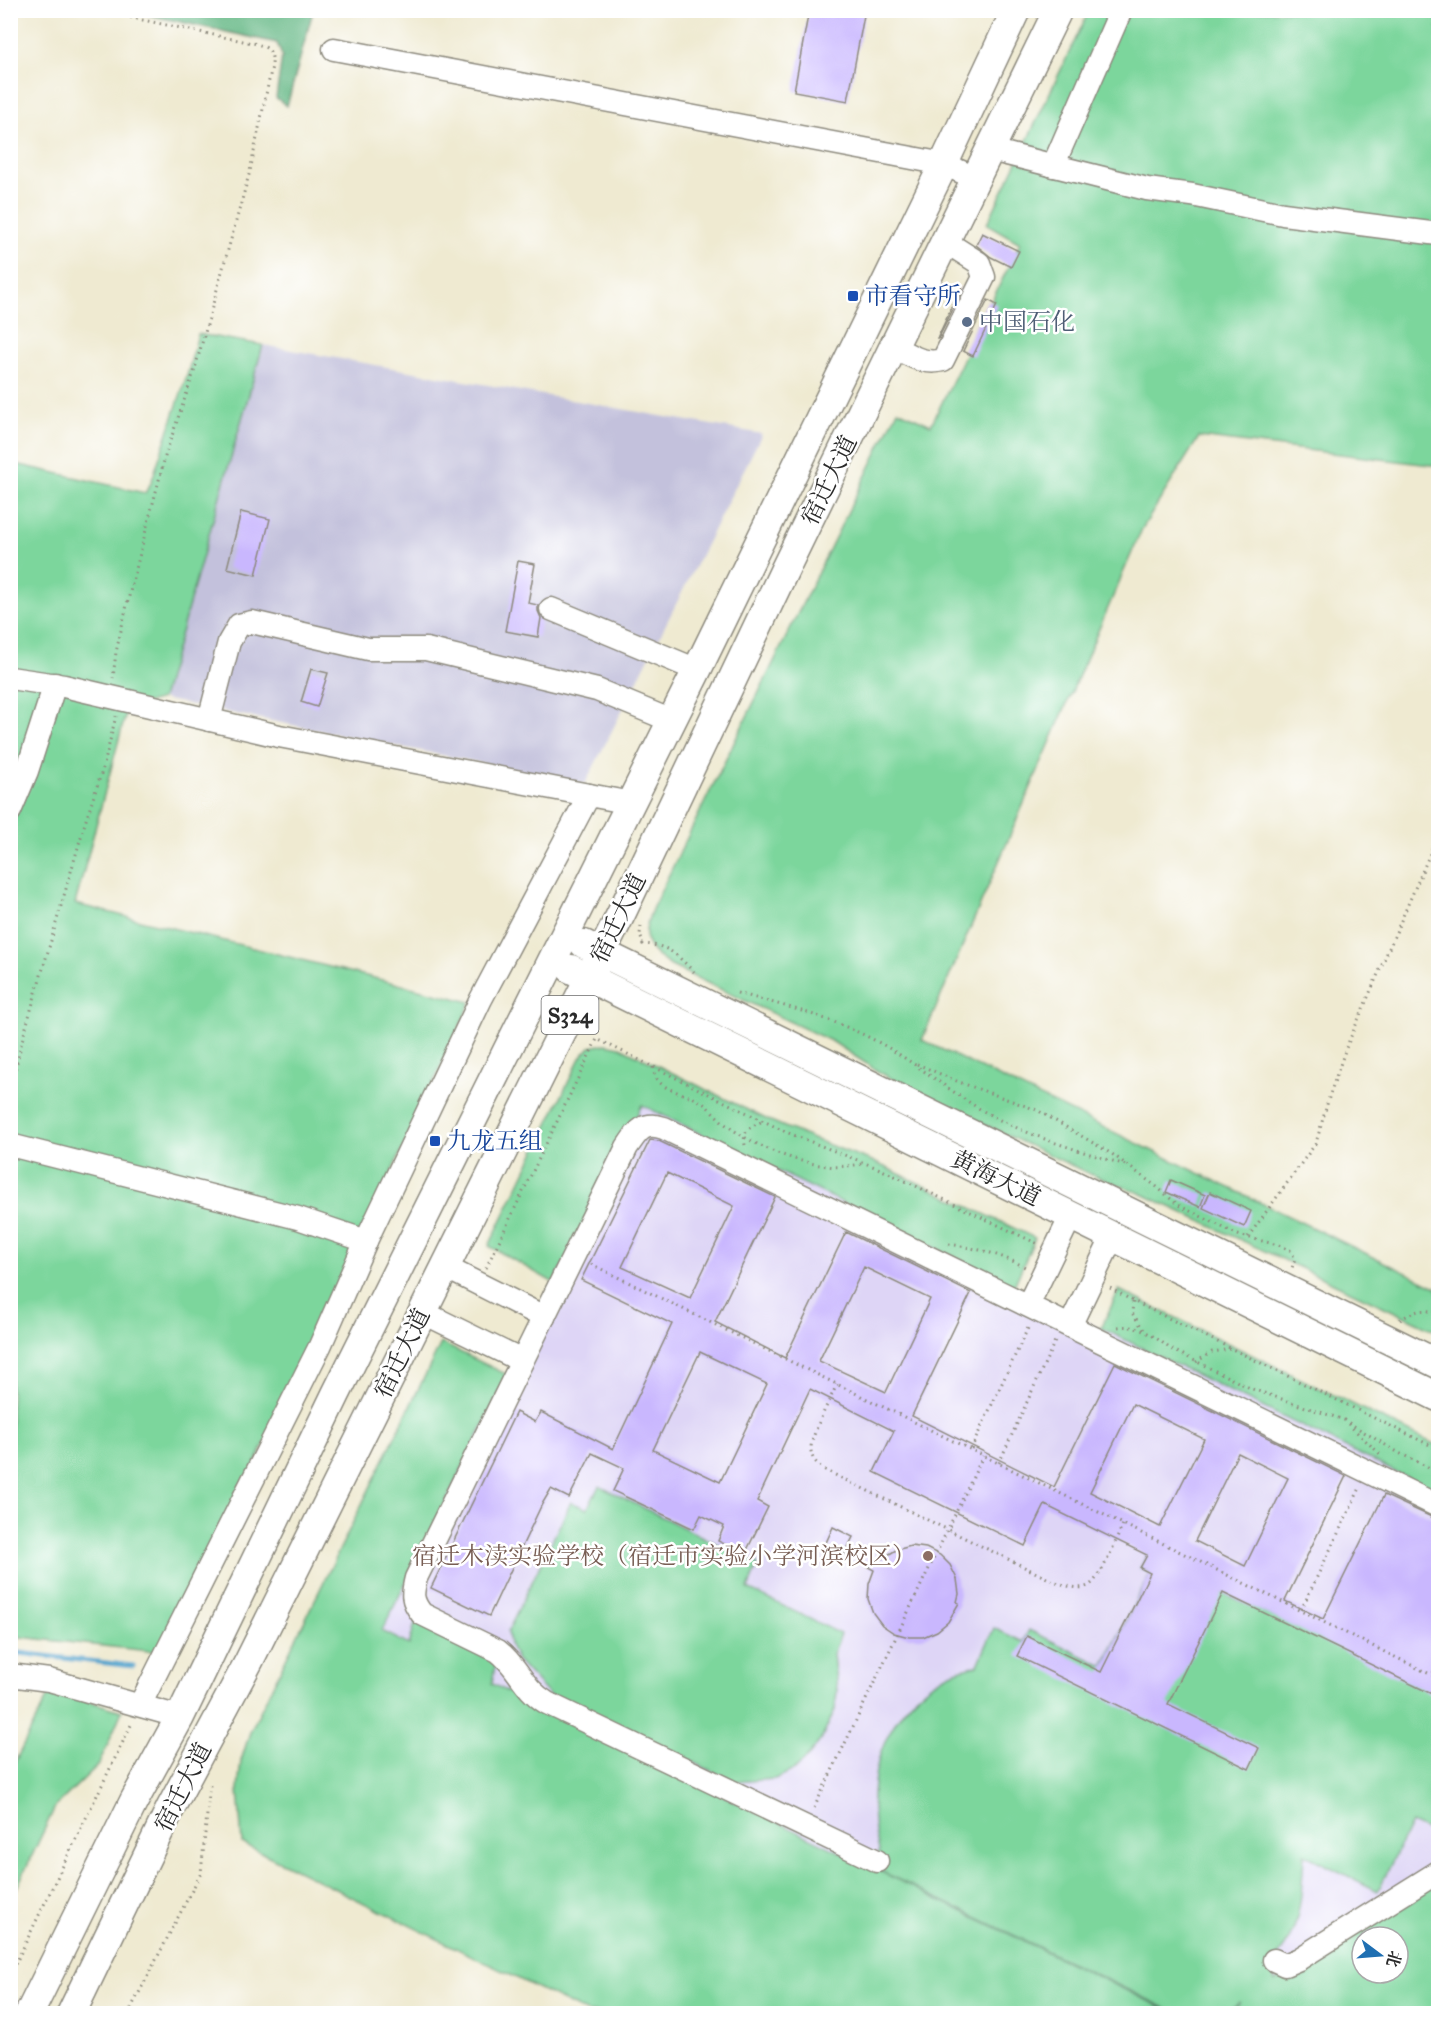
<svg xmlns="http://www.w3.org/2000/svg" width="1449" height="2024" viewBox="0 0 1449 2024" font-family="'IM FELL Great Primer','Noto Serif SC',serif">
<rect width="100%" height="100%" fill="#fff"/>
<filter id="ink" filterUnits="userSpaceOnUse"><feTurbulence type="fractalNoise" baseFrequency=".0167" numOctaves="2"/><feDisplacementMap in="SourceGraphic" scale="12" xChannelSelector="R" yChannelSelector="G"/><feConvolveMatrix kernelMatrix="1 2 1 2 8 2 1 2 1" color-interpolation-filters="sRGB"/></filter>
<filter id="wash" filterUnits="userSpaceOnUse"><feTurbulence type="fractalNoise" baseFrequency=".008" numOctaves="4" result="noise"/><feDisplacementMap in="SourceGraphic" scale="24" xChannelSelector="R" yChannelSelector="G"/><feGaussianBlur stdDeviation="1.35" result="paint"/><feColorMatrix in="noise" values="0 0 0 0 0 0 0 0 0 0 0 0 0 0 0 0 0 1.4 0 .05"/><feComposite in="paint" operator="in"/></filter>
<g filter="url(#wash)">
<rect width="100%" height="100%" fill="#efead1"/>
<polygon fill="#ded5f6" points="642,1105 1438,1493 1438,1879 1224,2013 1173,2013 491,1684 496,1660 416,1620 409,1645 382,1630"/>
<polygon fill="#c3c1dc" points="263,345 762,434 585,784 162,699"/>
<g fill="#7bd69c" stroke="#538064" stroke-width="1.5" fill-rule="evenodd">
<path d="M1089 11H1438V466L1199 437 1142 529 922 1040 1438 1288V1332L1140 1193 1090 1174 938 1103 879 1072 833 1042 671 966C644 949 640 936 653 907L898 410 931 425 1020 243 987 224Z"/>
<polygon points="198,334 263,345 162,699 127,709 75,904 471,1002 167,1653 11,1636 11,463 145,493 151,483 188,372"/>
<polygon points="606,1044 620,1047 766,1119 813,1139 872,1161 1035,1238 1014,1286 642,1105 554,1283 489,1246 580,1058 590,1047"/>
<polygon points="1119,1290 1438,1446 1438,1493 1101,1328"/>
<polygon points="441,1343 508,1375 382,1631 409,1645 416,1620 496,1660 492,1684 1173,2013 588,2013 242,1843 238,1789 241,1761 250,1732"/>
<polygon points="599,1486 758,1564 748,1589 841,1634 833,1654 837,1691 835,1710 822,1738 810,1754 794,1770 775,1779 736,1782 552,1698 516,1659 510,1645 508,1631 571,1502 587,1509"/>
<path d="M1147 1555 1223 1593 1438 1694V1836L1411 1823 1378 1891 1304 1854C1302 1885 1302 1918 1286 1945 1281 1953 1274 1960 1269 1968L1275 1981 1438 1879V2013H1224L1240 2003 1222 2013H1176L874 1868C876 1864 879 1859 879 1855 880 1849 877 1843 876 1837 874 1828 874 1818 873 1809 871 1752 898 1698 951 1673 959 1669 969 1667 978 1665L994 1628 1023 1642 1029 1630 1103 1666 1150 1573 1140 1568ZM1362 1937H1398V1973H1362Z"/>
<polygon points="51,1690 122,1711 99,1764 55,1807 11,1900 10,1772"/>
</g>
<polygon fill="#64b784" stroke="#487158" stroke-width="1.5" points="130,11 313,11 287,106 276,98 282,56 277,43"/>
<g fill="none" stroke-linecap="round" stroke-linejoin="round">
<polyline stroke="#51a3cc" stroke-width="5" points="10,1652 133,1666"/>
</g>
<g id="blocks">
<g fill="#c9b7fe" fill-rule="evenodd">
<polygon points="809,10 865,10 848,101 794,91"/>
<polygon points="982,233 1019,251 1011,267 991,257 976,245"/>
<polygon points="961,287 963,289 938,339 937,339"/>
<polygon points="988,300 997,305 973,356 963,351"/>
<polygon points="241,512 270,519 256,575 227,568"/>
<polygon points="518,561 535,564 528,603 538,605 538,611 541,618 538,637 505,631"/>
<polygon points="311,669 328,673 317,707 301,702"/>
<path d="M650 1140 659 1141 775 1197 715 1322 785 1358 846 1232 971 1293 912 1416 1054 1487 1115 1363 1346 1476 1285 1601 1323 1619 1384 1495 1438 1520V1660L1433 1672 1438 1674V1697L1223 1593 1168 1704 1259 1748 1249 1769 1017 1656 1027 1636 1101 1672 1150 1573 1140 1568 1147 1555 1045 1505 1025 1546 874 1472 894 1431 810 1389 757 1501 768 1507 745 1554 718 1541 724 1526 701 1515 694 1529 613 1491 624 1468 592 1453 569 1498 551 1489 542 1504 489 1616 431 1588 516 1412 535 1422 541 1412 613 1449 672 1324 581 1280ZM667 1173 734 1206 690 1298 622 1267ZM864 1267 930 1299 886 1392 819 1361ZM700 1352 767 1384 720 1482 653 1450ZM1133 1404 1204 1439 1160 1527 1090 1492ZM1238 1453 1288 1478 1245 1566 1195 1541Z"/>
<polygon points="1171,1180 1205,1195 1200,1207 1166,1192"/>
<polygon points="1210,1192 1251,1211 1244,1227 1203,1208"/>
<polygon points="833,1527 853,1537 844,1555 825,1545"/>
<polygon points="911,1546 926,1548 940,1555 950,1565 957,1579 959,1594 957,1602 959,1603 948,1622 937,1631 923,1637 909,1637 894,1633 882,1625 873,1613 868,1599 869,1584 874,1570 868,1567 896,1550"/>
</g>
</g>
</g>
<g filter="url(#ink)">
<use href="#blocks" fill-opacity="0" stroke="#8d8a7e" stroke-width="1.5"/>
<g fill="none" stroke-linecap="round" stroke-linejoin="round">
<defs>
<g id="minor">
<polyline points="334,49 944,164 977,179"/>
<polyline points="991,150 1147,189 1192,195 1283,214 1438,234"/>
<polyline points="1053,166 1121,10"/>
<path d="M894 347C911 356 924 365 943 360L984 277 979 263 946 242"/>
<polyline points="551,609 697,670"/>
<polyline points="10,678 64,686 279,736 631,803"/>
<polyline points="209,720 229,642 239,625 252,622 368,649 426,649 597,690 672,721"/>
<polyline points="10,811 27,771 55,684"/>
<polyline points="10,1145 298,1218 366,1241"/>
<polyline points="445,1267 544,1317"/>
<polyline points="1028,1305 1071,1216"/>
<polyline points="422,1312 522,1361"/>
<polyline points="1070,1326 1113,1236"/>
<polyline points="10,1675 49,1680 180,1717"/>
<polyline points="140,1705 320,1346 366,1241 481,999 589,795"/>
<path d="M877 1861 547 1703C522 1688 519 1667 498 1651L422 1614C411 1600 412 1594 416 1578L627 1147C638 1131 643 1121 664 1128L1438 1506"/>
<polyline points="1274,1960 1285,1965 1299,1959 1438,1872"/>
</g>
<g id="major">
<polyline points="584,944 1438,1364"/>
<polyline points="571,969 1438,1397"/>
<polyline points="29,2014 134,1801 180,1717 336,1394 697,670 939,174 1016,10"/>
<polyline points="71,2014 171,1807 249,1661 622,912 785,569 1058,10"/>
</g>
</defs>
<use href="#minor" stroke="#8d8a7e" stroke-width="25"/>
<use href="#major" stroke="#8d8a7e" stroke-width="31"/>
<g stroke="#8d8a7e" stroke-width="3" stroke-dasharray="1.5 4.5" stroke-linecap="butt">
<path d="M95 10 257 44C270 48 273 52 272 66L250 171 194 372 166 453 130 592 116 652 113 678"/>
<polyline points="641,926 640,934 644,948"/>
<path d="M642 944C669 945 676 954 694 972"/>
<path d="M737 993C793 1008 842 1020 892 1050 930 1073 964 1103 1004 1122 1044 1141 1087 1153 1129 1166"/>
<polyline points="917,1064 959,1082 1037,1110 1112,1154 1157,1187 1178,1205 1238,1235 1282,1246 1290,1250 1295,1258 1292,1268"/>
<path d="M653 1067C655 1091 681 1091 698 1100 710 1107 718 1119 729 1127 757 1147 794 1162 827 1166 839 1168 852 1165 864 1164"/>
<polyline points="10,1092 22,1041 85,823 104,765 116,716"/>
<path d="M745 1145C742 1130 750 1127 763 1121"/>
<polyline points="1248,1237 1316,1143 1330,1094 1346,1048 1438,835"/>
<path d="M949 1244C979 1249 997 1253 1025 1267"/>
<polyline points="591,1264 1438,1678"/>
<polyline points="486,1268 597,1039 786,1132 880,1169 1038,1244"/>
<polyline points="1110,1288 1133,1301 1438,1449"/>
<polyline points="1133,1302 1132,1313 1144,1330"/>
<path d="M1400 1320C1413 1311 1424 1307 1438 1314"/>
<path d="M1118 1327C1137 1324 1155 1336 1169 1348L1252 1389 1344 1420 1399 1453 1438 1472"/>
<polyline points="1196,1362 1212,1352 1230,1349"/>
<path d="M837 1384C831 1398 809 1438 811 1451 812 1460 818 1465 825 1470L1051 1580C1062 1584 1077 1591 1088 1586 1101 1580 1117 1538 1123 1524"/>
<polyline points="1348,1424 1380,1454"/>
<polyline points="971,1449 1028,1328"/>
<polyline points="999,1463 1055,1341"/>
<polyline points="1301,1610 1360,1488"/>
<polyline points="814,1808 983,1456"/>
<polyline points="10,1975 132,1723"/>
<polyline points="128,2014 201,1873 210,1785"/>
</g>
<use href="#minor" stroke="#fff" stroke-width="22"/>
<use href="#major" stroke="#fff" stroke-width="28"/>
</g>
</g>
<g fill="#1a4fb4" stroke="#fff" stroke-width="2">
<rect x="847" y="290" width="12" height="12" rx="3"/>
<rect x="429" y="1135" width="12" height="12" rx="3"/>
</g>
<circle fill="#5c6f8a" stroke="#fff" stroke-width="2" cx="967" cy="322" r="6"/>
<circle fill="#8d6e63" stroke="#fff" stroke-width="2" cx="928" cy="1556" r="6"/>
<g text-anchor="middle" stroke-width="5" stroke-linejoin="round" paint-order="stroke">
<rect fill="#fff" stroke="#6b6b6b" stroke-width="1.5" x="541.5" y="996" width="57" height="38" rx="4.5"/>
<g font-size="22" font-weight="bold" fill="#2b2b2b">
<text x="570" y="1023">S324</text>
</g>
<g font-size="24" fill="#164399" stroke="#fff" text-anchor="start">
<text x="865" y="304">市看守所</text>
<text x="447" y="1149">九龙五组</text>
</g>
<g font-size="24" fill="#4e5e75" stroke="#fff" text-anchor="start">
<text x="979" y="330">中国石化</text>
</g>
<g font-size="24" fill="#2b2b2b" stroke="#fff">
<text transform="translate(829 480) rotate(-64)" y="8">宿迁大道</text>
<text transform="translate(618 918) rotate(-64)" y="8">宿迁大道</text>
<text transform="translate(996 1178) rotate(26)" y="8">黄海大道</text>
<text transform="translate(402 1353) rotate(-64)" y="8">宿迁大道</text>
<text transform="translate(183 1787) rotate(-63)" y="8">宿迁大道</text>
</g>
<g font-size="24" fill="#785e54" stroke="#fff" text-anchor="end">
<text x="916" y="1564">宿迁木渎实验学校（宿迁市实验小学河滨校区）</text>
</g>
</g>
<rect width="1449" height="2024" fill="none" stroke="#fff" stroke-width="36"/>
<g transform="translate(1380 1955) rotate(106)"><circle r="28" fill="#ffffff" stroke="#aaaaaa" stroke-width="1.5"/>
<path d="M0-4.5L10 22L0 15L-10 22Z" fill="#1f6fb2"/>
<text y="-9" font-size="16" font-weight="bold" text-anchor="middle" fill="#2b2b2b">北</text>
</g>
</svg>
